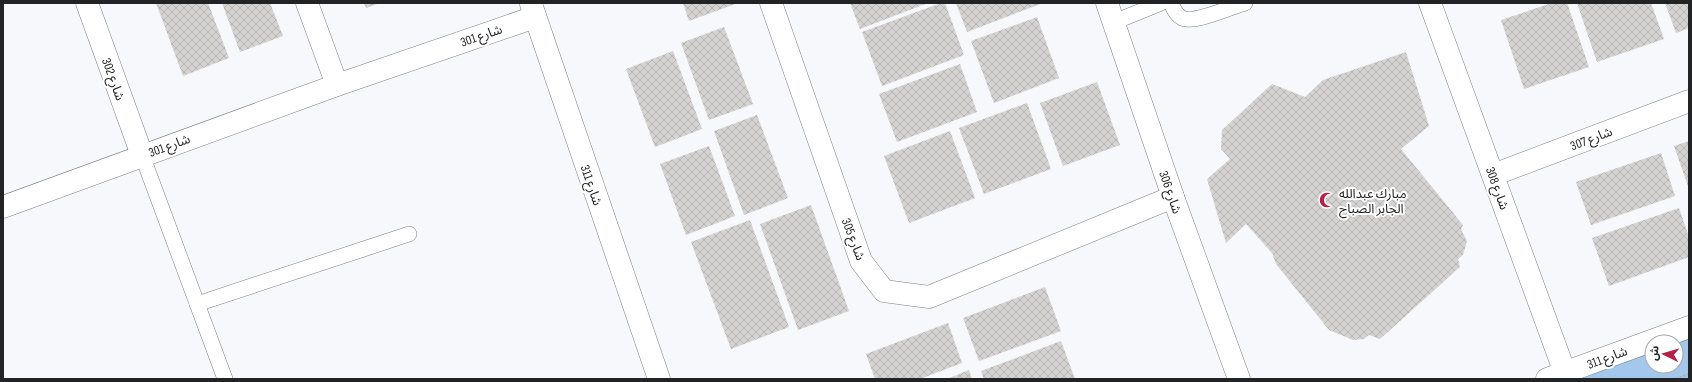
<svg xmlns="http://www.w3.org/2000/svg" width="1692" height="382" viewBox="0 0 1692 382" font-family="'Sofia Sans Condensed','Noto Sans Arabic',sans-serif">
<defs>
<pattern id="building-cross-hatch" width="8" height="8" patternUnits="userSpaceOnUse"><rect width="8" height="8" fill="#d5d2d2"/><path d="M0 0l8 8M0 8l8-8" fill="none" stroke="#b7b4b4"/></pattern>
</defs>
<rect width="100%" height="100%" fill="#f6f8fb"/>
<polygon fill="#a3c8ec" points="1689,337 1689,379 1581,379 1652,350 1652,366 1676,366 1676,342"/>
<g fill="url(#building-cross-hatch)">
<polygon points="156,3 208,3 229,58 183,76"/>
<polygon points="222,3 270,3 283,36 240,52"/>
<polygon points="364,3 380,3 366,8"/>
<polygon points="683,3 738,3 689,21"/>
<polygon points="850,3 928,3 860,29"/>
<polygon points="941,3 945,3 964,55 882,86 862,32"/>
<polygon points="956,3 1043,3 967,32"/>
<polygon points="1552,3 1567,3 1589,67 1524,89 1501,20"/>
<polygon points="1577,3 1651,3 1664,39 1597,62"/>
<polygon points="1665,3 1689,3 1689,28 1676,33"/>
<polygon points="1037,17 1059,78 994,103 971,41"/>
<polygon points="724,27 753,104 709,120 681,43"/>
<polygon points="673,51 702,129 655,147 626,69"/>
<polygon points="1406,52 1429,126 1401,149 1463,225 1461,229 1467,241 1463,255 1458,259 1460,267 1380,339 1369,335 1364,339 1353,340 1329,330 1276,264 1272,253 1246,224 1226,243 1207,179 1230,159 1221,149 1222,130 1272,84 1305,97 1323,80"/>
<polygon points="960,64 977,112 897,142 879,94"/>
<polygon points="1097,82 1120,145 1063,166 1040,103"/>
<polygon points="1027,103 1051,169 984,194 959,128"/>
<polygon points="757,115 788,198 744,215 714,131"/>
<polygon points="950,131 975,198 909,223 884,156"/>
<polygon points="1689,141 1689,189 1674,146"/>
<polygon points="709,146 735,216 686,235 660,164"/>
<polygon points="1661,153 1675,196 1591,225 1576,182"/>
<polygon points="811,205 849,311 798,330 760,224"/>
<polygon points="1679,208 1689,237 1689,257 1609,286 1592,238"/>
<polygon points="750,220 789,327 731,349 691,242"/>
<polygon points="1045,287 1061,331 979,361 963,318"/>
<polygon points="948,323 962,363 920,379 875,379 866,354"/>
<polygon points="1061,341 1075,379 984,379 981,371"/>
<polygon points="969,370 972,379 947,379"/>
</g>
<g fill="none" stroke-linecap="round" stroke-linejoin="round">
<defs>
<g id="lane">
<path d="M1171 3C1173 8 1176 15 1182 18 1194 24 1231 7 1245 3"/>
<polyline points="1114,22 1161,3"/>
<polyline points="142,155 225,379"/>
<polyline points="197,304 409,234"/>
</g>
<g id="street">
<polyline points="87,3 142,155"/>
<polyline points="307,3 337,85"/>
<polyline points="771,3 861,261 884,291 929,297 1173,197"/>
<polyline points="1107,3 1173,197 1239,379"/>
<polyline points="1430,3 1565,373"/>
<polyline points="531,4 659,379"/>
<polyline points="1493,175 1689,101"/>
<polyline points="3,207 337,85 535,17"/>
<polyline points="1547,379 1689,327"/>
</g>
</defs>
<use href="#lane" stroke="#7f8184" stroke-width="16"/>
<use href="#street" stroke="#7f8184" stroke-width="23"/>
<polyline stroke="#adafb1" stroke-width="2.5" stroke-dasharray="2 2" stroke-linecap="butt" points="1676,379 1689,374"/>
<use href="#lane" stroke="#fff" stroke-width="15"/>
<use href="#street" stroke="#fff" stroke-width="22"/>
</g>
<defs>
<symbol id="mosque-bare" viewBox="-9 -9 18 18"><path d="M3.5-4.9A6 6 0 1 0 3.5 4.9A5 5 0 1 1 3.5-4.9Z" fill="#b22149" stroke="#fff" stroke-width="2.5" paint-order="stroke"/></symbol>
</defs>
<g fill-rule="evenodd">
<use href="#mosque-bare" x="1316" y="189" width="22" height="22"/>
</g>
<g text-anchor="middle" stroke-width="4" stroke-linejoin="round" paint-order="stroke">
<g font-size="13" fill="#222324" stroke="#fff">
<text transform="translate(481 35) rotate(-19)" y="5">شارع 301</text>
<text transform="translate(114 79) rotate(70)" y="5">شارع 302</text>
<text transform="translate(1591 138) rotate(-21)" y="5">شارع 307</text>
<text transform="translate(169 145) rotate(-20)" y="5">شارع 301</text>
<text transform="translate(592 185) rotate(71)" y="5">شارع 311</text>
<text transform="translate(1498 188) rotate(70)" y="5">شارع 308</text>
<text transform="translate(1171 192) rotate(71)" y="5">شارع 306</text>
<text transform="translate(854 239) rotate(69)" y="5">شارع 305</text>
<text transform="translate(1607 357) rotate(-20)" y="5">شارع 311</text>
</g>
<g font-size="13" fill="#222324" stroke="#fff" text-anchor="start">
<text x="1339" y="198">مبارك عبدالله<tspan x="1339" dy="15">الجابر الصباح</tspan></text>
</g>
</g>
<rect width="1692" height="382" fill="none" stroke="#222324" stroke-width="8"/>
<g transform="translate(1664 354) rotate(275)"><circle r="19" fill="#ffffff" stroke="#a7a7a7"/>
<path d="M0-3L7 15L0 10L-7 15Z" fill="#b22149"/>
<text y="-6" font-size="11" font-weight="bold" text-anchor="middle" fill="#222324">ش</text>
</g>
</svg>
